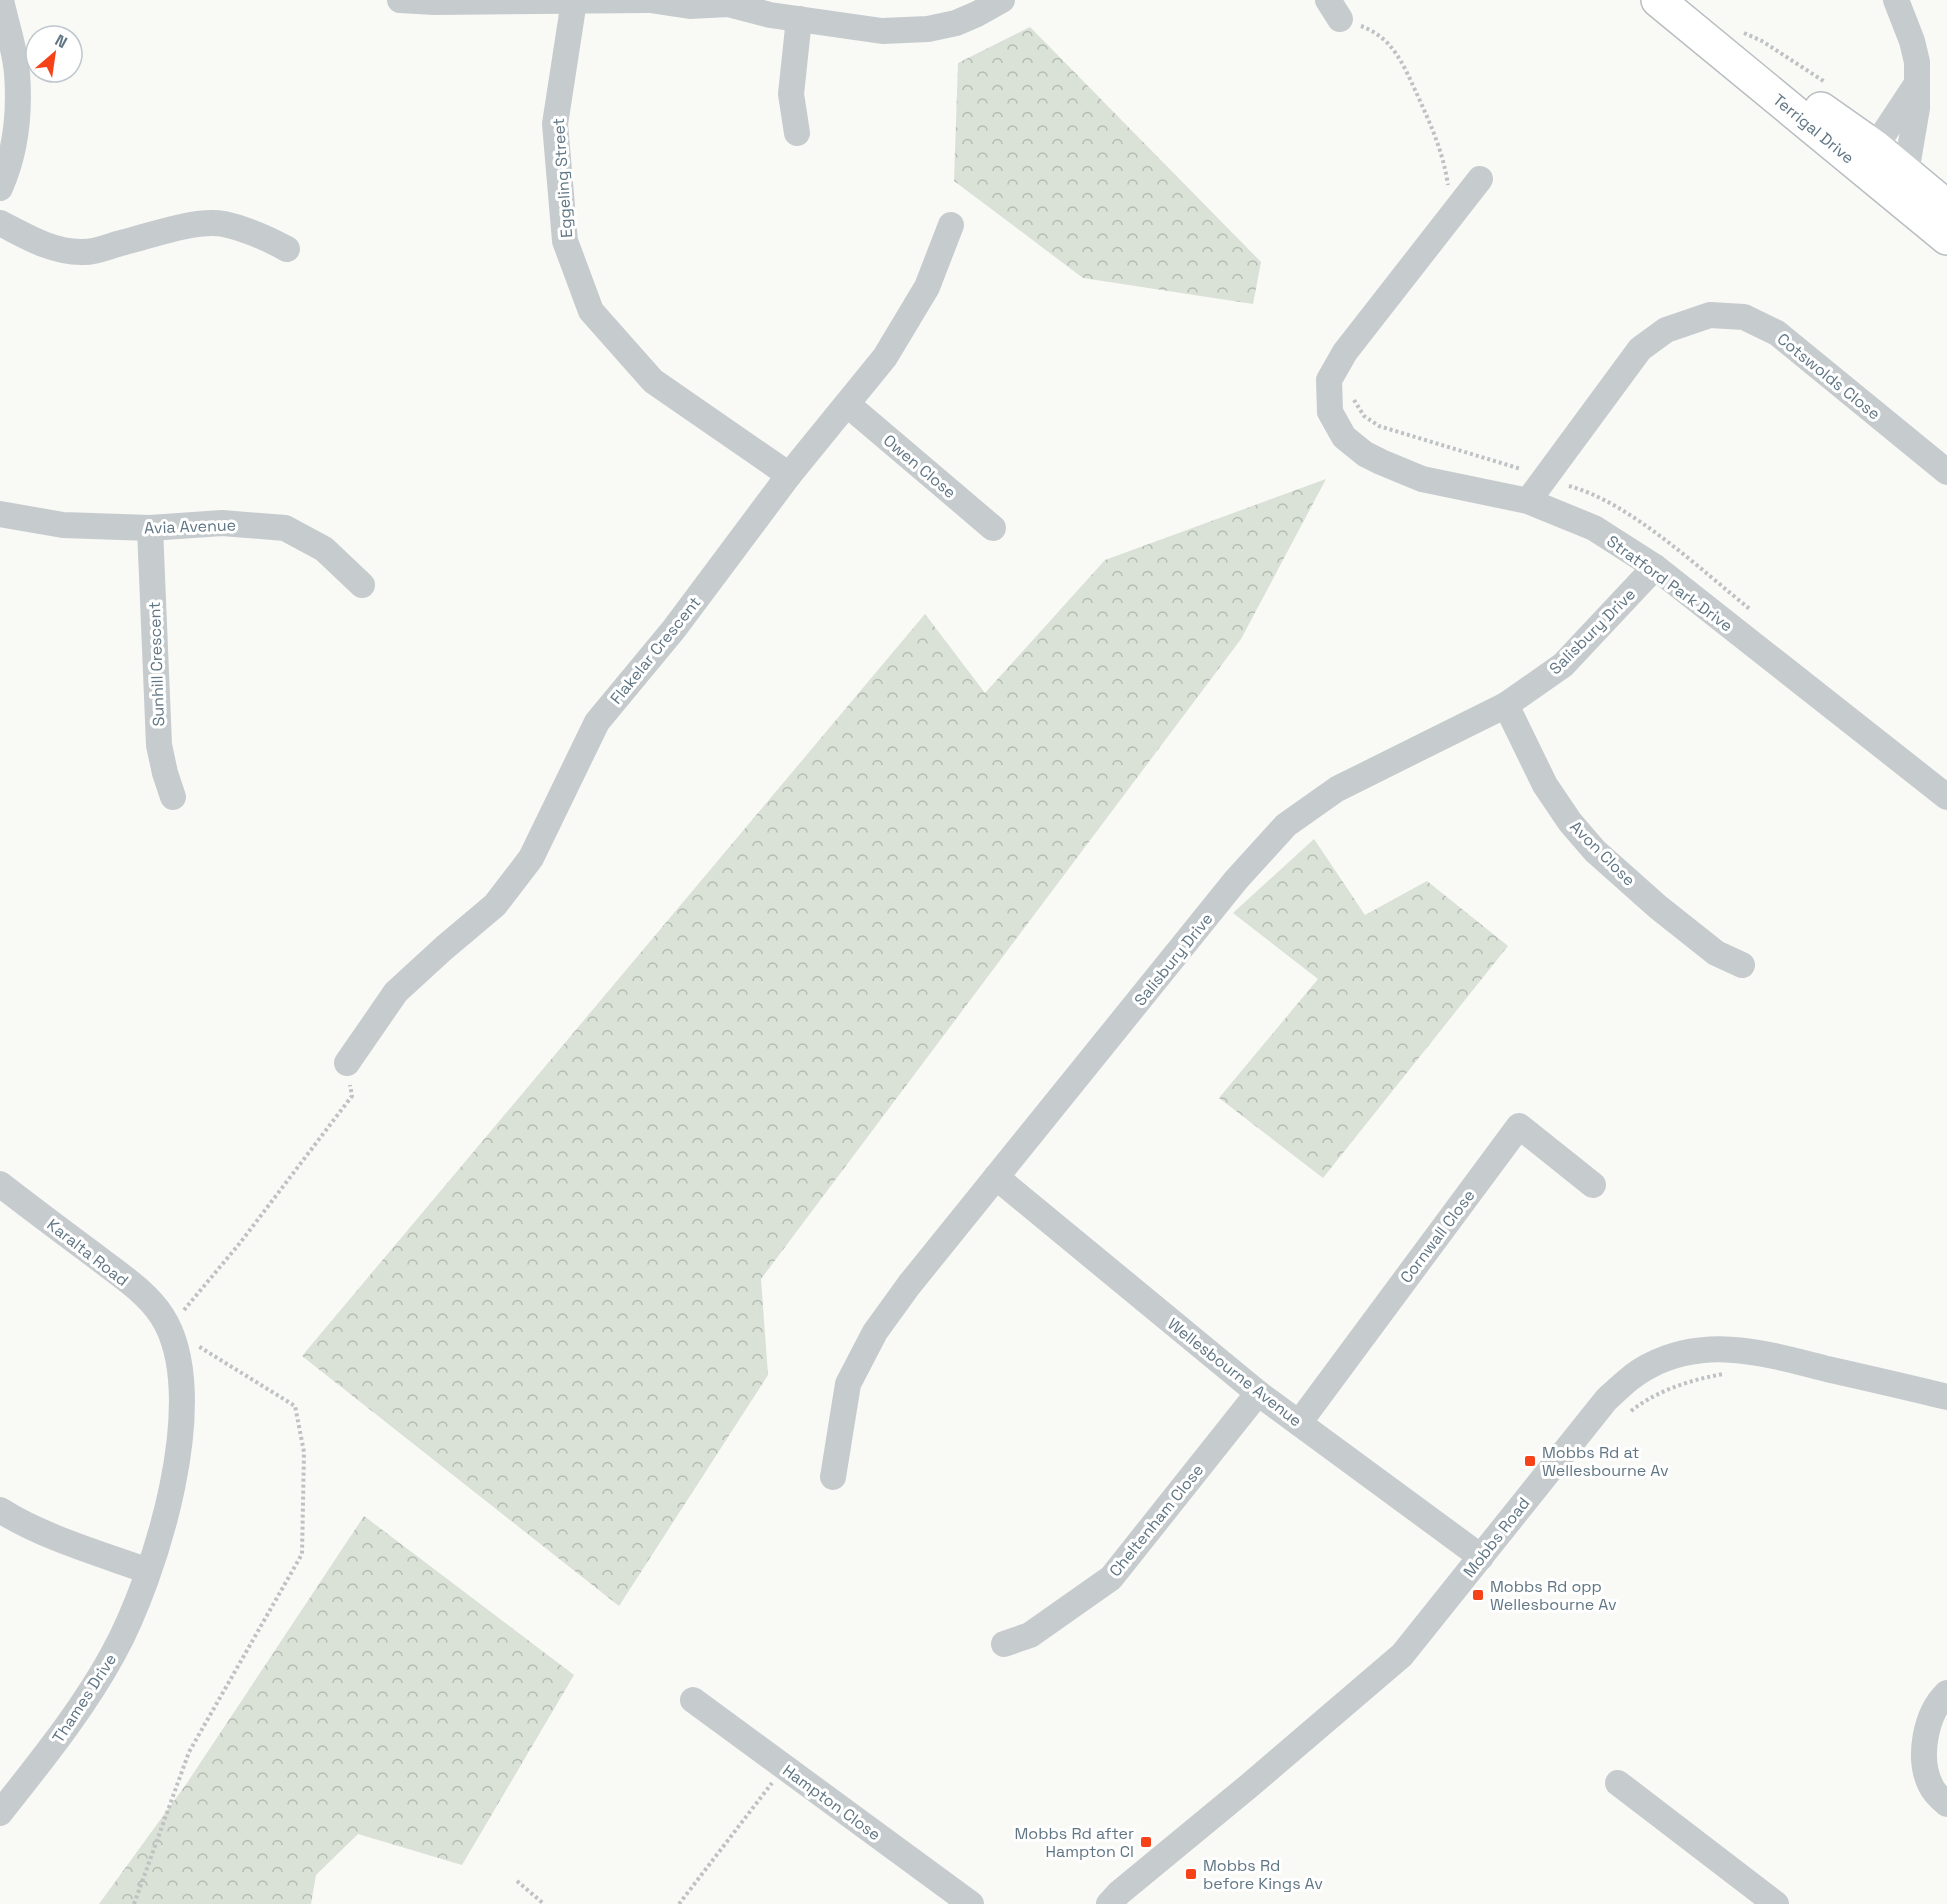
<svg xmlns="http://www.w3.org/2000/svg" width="1947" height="1904" viewBox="0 0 1947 1904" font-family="'Space Grotesk',sans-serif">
<defs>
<pattern id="forest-crowns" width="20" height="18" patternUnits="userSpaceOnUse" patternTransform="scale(1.5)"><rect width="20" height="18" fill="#dae1d6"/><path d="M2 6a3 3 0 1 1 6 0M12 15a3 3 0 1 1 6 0" fill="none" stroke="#b4bbb3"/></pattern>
</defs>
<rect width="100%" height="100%" fill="#f9f9f6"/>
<g fill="url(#forest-crowns)">
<polygon points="1030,27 1261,262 1253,304 1083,278 954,181 958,63"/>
<polygon points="1326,479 1241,639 761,1279 768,1375 619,1606 302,1356 925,614 985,693 1105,560"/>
<polygon points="1314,839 1365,915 1427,881 1508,946 1323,1178 1219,1098 1318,979 1233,913"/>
<polygon points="364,1516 574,1675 462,1865 358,1834 316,1875 311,1904 99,1904 187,1783"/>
</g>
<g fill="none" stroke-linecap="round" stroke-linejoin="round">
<defs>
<g id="major">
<path id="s1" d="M1658 0 1947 238"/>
<polyline points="1821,109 1875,147 1947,207"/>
</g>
</defs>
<use href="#major" stroke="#b8bec1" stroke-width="36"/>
<g stroke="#bfc2c4" stroke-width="4" stroke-dasharray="3 3" stroke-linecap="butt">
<path d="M1361 26C1372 30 1384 38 1391 47 1402 60 1409 77 1416 92 1430 123 1443 151 1448 185"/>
<polyline points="1744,33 1762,41 1825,82"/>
<polyline points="1354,400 1364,416 1379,426 1521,469"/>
<path d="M1569 486C1630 502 1702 571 1751 610"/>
<polyline points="184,1310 240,1243 352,1096 350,1085"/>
<path d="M1631 1411C1658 1390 1690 1380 1723 1374"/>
<polyline points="517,1881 544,1904"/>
<polyline points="134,1904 189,1752 302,1554 304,1452 295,1406 198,1346"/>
<polyline points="679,1904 772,1783"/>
</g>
<g stroke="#c6cbce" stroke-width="26">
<polyline points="400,0 435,2 646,0"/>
<polyline points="650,0 690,6 728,4 770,15 882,31 928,29 956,23 977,14 1002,0"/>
<polyline points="1328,0 1340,19"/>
<polyline points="1896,0 1912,41 1917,62 1917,108 1908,161 1908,173"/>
<polyline points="574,1 555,124 565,241 591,311 653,381 789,475"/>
<polyline points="797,133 791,94 799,19"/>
<polyline points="1875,147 1916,85"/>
<polyline points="1480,179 1345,352 1329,380 1330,412 1344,437 1365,454 1381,462 1422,479 1528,501 1594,528 1655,567 1947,797"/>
<path d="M0 188C16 152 20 112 17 73 15 49 6 24 1 0"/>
<path d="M0 223C26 236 51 252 81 252 95 253 111 245 125 242 153 235 195 219 224 224 247 229 267 238 287 249"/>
<polyline points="847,404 993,528"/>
<polyline points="1528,501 1640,349 1666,330 1710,315 1744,317 1777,333 1947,472"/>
<polyline points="0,514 63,525 150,528 222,523 285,528 324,549 362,585"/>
<polyline points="150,528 159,745 165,773 173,797"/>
<polyline points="1506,705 1545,785 1570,822 1595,851 1658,907 1716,953 1742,965"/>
<polyline points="347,1063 396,992 444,948 495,905 531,858 597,722 674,629 789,475 885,357 927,287 951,225"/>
<polyline points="996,1177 1258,1393 1481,1557"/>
<path d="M0 1184C31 1208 63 1232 94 1255 117 1273 146 1291 162 1316 213 1395 155 1578 113 1654 82 1711 40 1762 0 1813"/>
<polyline points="1299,1423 1519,1126 1593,1185"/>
<polyline points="833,1477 848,1384 875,1332 909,1285 1236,880 1286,825 1337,789 1506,705 1563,665 1655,567"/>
<path d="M0 1510C42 1537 101 1554 148 1571"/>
<polyline points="1004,1644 1030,1635 1111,1578 1258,1393"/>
<path d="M1947 1693C1925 1714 1917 1759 1931 1786 1934 1793 1941 1799 1947 1804"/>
<polyline points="693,1700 971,1904"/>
<polyline points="1618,1783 1776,1904"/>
<path d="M1109 1904 1119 1893 1250 1785 1402 1655 1606 1400C1620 1387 1633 1374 1649 1366 1708 1335 1767 1354 1827 1369 1867 1378 1907 1387 1947 1397"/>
</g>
<use href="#major" stroke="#fff" stroke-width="33"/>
</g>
<g fill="#f54219" stroke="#fff" stroke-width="2">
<rect x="1524" y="1455" width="12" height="12" rx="3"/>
<rect x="1472" y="1589" width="12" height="12" rx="3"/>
<rect x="1140" y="1836" width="12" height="12" rx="3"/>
<rect x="1185" y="1868" width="12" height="12" rx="3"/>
</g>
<g text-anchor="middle" stroke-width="6" stroke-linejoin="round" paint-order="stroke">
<g font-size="16" fill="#607684" stroke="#fff">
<text dy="6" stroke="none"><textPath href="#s1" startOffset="202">Terrigal Drive</textPath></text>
<text transform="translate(562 178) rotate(-94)" y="6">Eggeling Street</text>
<text transform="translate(1829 376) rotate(39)" y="6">Cotswolds Close</text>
<text transform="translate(920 466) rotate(40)" y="6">Owen Close</text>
<text transform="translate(190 526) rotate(-2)" y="6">Avia Avenue</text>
<text transform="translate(1670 583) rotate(36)" y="6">Stratford Park Drive</text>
<text transform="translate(1592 631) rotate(-45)" y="6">Salisbury Drive</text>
<text transform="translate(655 650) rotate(-51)" y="6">Flakelar Crescent</text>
<text transform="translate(156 664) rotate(-92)" y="6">Sunhill Crescent</text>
<text transform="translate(1603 853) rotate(45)" y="6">Avon Close</text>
<text transform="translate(1173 959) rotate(-51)" y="6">Salisbury Drive</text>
<text transform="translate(1437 1236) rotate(-53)" y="6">Cornwall Close</text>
<text transform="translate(88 1252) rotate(38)" y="6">Karalta Road</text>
<text transform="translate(1235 1372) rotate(38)" y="6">Wellesbourne Avenue</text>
<text transform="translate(1156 1520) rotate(-51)" y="6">Cheltenham Close</text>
<text transform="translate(1496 1537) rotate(-52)" y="6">Mobbs Road</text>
<text transform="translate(84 1698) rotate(-57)" y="6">Thames Drive</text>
<text transform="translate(832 1802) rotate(36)" y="6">Hampton Close</text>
</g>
<g font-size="16" fill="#607684" stroke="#fff" text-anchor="start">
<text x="1542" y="1458">Mobbs Rd at<tspan x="1542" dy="18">Wellesbourne Av</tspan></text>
<text x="1490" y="1592">Mobbs Rd opp<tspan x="1490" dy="18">Wellesbourne Av</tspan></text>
<text x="1134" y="1839" text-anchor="end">Mobbs Rd after<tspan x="1134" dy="18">Hampton Cl</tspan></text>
<text x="1203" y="1871">Mobbs Rd<tspan x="1203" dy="18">before Kings Av</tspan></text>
</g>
</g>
<g transform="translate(54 54) rotate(29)"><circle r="28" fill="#ffffff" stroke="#bfc8ce" stroke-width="1.5"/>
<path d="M0-4.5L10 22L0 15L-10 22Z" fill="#f54219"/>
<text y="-9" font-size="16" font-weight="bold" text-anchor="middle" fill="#607684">N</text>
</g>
</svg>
